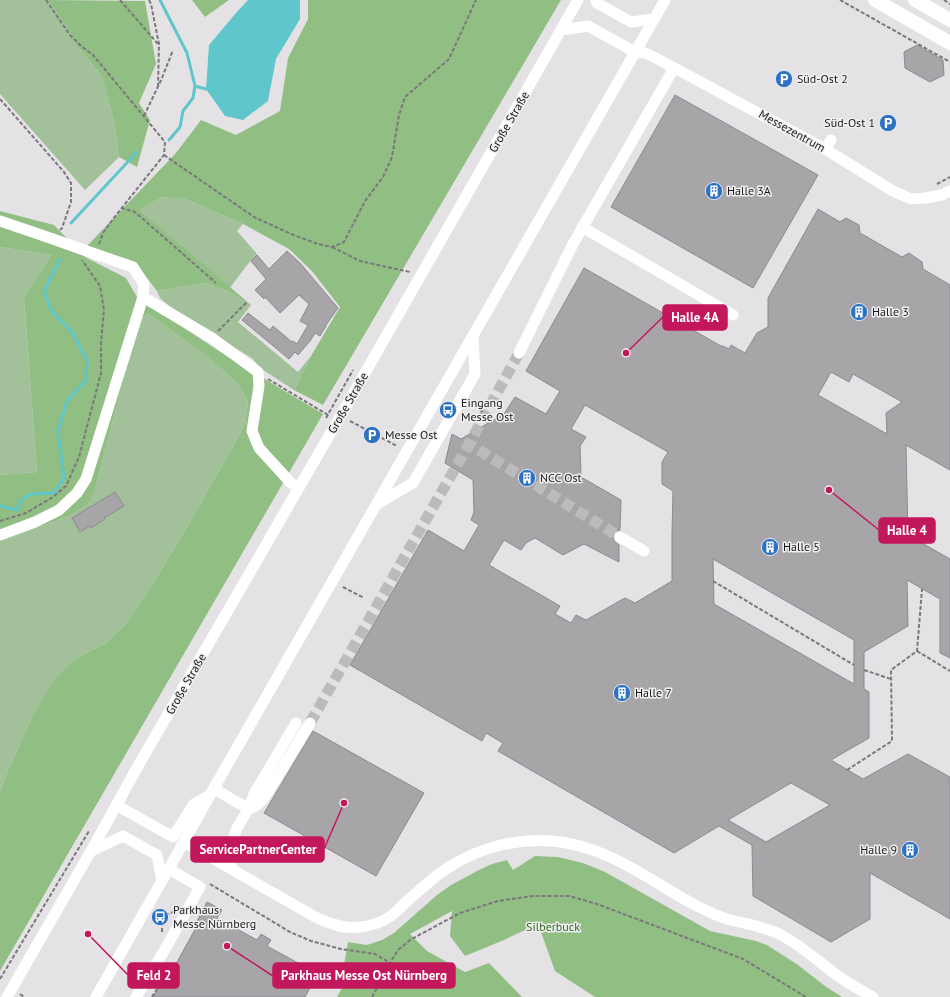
<svg xmlns="http://www.w3.org/2000/svg" width="950" height="997" viewBox="0 0 950 997" font-family="'PT Sans',sans-serif">
<rect width="100%" height="100%" fill="#e5e2e6"/>
<g fill="#a2c09a">
<polygon points="0,0 48,0 71,34 74,42 102,76 115,125 119,157 85,190 0,94"/>
<polygon points="162,197 185,199 243,224 237,231 257,254 247,265 230,288 140,210"/>
<polygon points="0,247 51,255 24,297 37,472 0,475"/>
<polygon points="206,283 229,292 251,305 238,322 298,372 311,356 294,390 260,368 253,359 173,309 160,298 157,291"/>
<polygon points="148,314 208,357 238,384 248,402 245,425 183,534 148,591 125,625 106,643 77,658 33,715 8,770 0,792 0,542 69,516 95,489 133,345 143,317"/>
</g>
<g fill="#91bf83">
<polygon points="48,0 145,1 156,64 139,103 150,120 137,167 119,157 115,125 102,76 74,42 71,34"/>
<polygon points="192,0 229,0 205,17"/>
<polygon points="308,0 561,0 323,405 294,390 311,356 340,307 312,271 289,249 243,224 185,199 162,197 140,210 251,305 229,292 206,283 157,291 136,264 87,246 176,153 201,120 236,135 280,111 288,58 308,19"/>
<polygon points="0,211 54,225 85,257 126,278 137,297 225,355 323,414 0,971 0,792 8,770 33,715 54,680 77,658 106,643 125,625 148,591 183,534 245,425 248,402 238,384 208,357 148,314 143,317 133,345 95,489 87,504 69,516 0,542 0,475 37,472 24,297 51,255 0,247"/>
<polygon points="535,856 558,857 583,863 605,872 710,931 756,941 767,945 798,965 825,986 842,997 595,997 555,971 538,924 504,940 465,956 450,936 452,911 410,934 427,951 465,972 489,963 522,997 337,997 347,979 340,975 344,965 348,942 367,945 382,940 394,933 437,895 451,885 477,871 492,864 507,860 513,870"/>
</g>
<polygon fill="#5fc7cc" points="248,0 300,0 300,19 276,59 268,101 243,120 225,116 206,89 209,45 236,13"/>
<g fill="none" stroke-linecap="round" stroke-linejoin="round">
<g stroke="#5fc7cc" stroke-width="3">
<polyline points="160,0 187,53 195,86"/>
<polyline points="169,140 180,127 183,111 193,98 195,86 206,89 209,88"/>
<polyline points="71,223 137,152"/>
<polyline points="0,506 17,510 21,500 31,494 54,493 64,478 58,431 67,401 86,380 87,360 71,331 51,310 44,291 60,259"/>
</g>
</g>
<g fill="#a8a5a9" stroke="#8c8a8e" fill-rule="evenodd">
<polygon points="917,45 943,60 944,75 930,82 905,68 904,52"/>
<polygon points="675,95 818,175 753,288 611,207"/>
<path d="M818 209 840 222 846 218 859 225 860 233 902 257 909 253 922 262 923 269 950 285V470L906 445 908 535 950 559V658L940 653V599L907 580 908 626 864 652V689L869 692V738L831 760 863 779 908 754 950 777V919L870 873V919L831 942 753 896 752 845 719 826 674 853 498 751 503 743 486 733 482 741 350 665 428 530 464 551 479 525 471 520 474 512 473 480 445 463 452 434 461 439 504 414 515 397 546 414 560 391 526 371 584 268 721 346H723L729 349 731 345 745 353 757 333 768 327V298ZM831 372 849 382 853 374 902 402 886 413 887 434 818 395ZM585 405 668 452 662 462V484L673 491 672 535V581L635 603 625 598 586 620 576 615 571 623 555 614 560 606 489 565 504 540 521 550 526 543 535 538 563 555 584 544 619 562V545L614 541 613 537 614 533 616 531 620 530 621 500 581 477 580 446 586 437 571 429ZM713 559 854 640V684L714 604ZM791 783 830 805 766 842 728 820Z"/>
<polygon points="287,251 300,263 338,308 326,325 326,326 320,336 315,333 310,341 298,355 295,352 289,359 242,320 248,313 270,330 273,326 292,342 293,341 297,344 308,325 300,321 309,304 299,295 280,313 265,297 264,299 255,290 266,279 251,261 257,255 269,269"/>
<polygon points="115,492 124,506 104,518 105,519 91,528 90,526 80,532 72,518"/>
<polygon points="313,731 424,793 376,876 264,813"/>
<polygon points="207,902 222,910 217,918 257,940 261,934 271,940 267,946 318,974 305,997 153,997 162,982 165,984 198,924 196,923"/>
</g>
<g fill="none" stroke-linecap="round" stroke-linejoin="round">
<g stroke="#bcbabd" stroke-width="11" stroke-dasharray="11 5.5" stroke-linecap="butt">
<polyline points="519,353 469,444 620,537"/>
<polyline points="310,723 469,444"/>
</g>
<g stroke="#7a787b" stroke-width="2" stroke-dasharray="4 2" stroke-linecap="butt">
<polyline points="46,0 70,35 81,46 93,55 165,142 164,155 113,219 103,233 99,244"/>
<polyline points="120,0 158,44"/>
<polyline points="149,0 151,4 159,44 158,86"/>
<polyline points="840,0 950,62"/>
<polyline points="944,0 950,4"/>
<polyline points="0,99 64,172 71,183 71,202 62,228 60,230"/>
<polyline points="144,116 162,78 173,50"/>
<polyline points="164,155 254,217 291,234 318,244 332,247 344,242 365,201 383,177 392,157 399,115 405,97 449,59 476,0"/>
<polyline points="937,184 950,177"/>
<polyline points="121,208 135,212 216,283"/>
<polyline points="332,247 360,261 410,272"/>
<polyline points="218,331 247,302"/>
<polyline points="268,379 328,415"/>
<polyline points="470,402 478,408 492,421"/>
<polyline points="326,418 353,370"/>
<polyline points="350,421 397,446"/>
<polyline points="0,521 26,513 53,497 66,486 79,457 101,373 101,343 104,310 100,286 82,260"/>
<polyline points="713,581 854,665"/>
<polyline points="343,587 364,598"/>
<polyline points="917,651 950,671"/>
<polyline points="864,670 891,679"/>
<polyline points="847,770 892,741 891,670 917,651 922,589"/>
<polyline points="210,884 290,932 311,941 341,949 375,954 390,963"/>
<polyline points="162,932 162,920 164,916 175,911"/>
<polyline points="0,979 89,831"/>
<polyline points="20,994 24,997"/>
<polyline points="152,997 157,989"/>
<polyline points="372,997 390,963 398,950 410,940 460,913 498,901 533,896 569,896 597,904 743,959 806,997"/>
</g>
<g stroke="#fff" stroke-width="11">
<polyline points="596,0 597,3 631,22 654,19"/>
<polyline points="561,30 588,26 635,52 645,53 656,58 825,149 893,191 911,199 925,198 942,195 950,191"/>
<polyline points="825,149 831,140"/>
<polyline points="0,221 53,239 78,248 133,267 144,284 143,297 86,479 77,493 59,510 35,522 0,535"/>
<polyline points="582,227 733,315"/>
<polyline points="143,297 212,338 258,372 259,386 252,431 259,448 291,483 299,487"/>
<polyline points="519,353 573,244 674,68"/>
<polyline points="377,504 413,483 475,374 473,336"/>
<polyline points="620,537 644,551"/>
<path d="M214 788C222 793 245 810 254 807 258 805 261 801 264 798L310 723"/>
<polyline points="116,805 173,837 194,804 210,795"/>
<path d="M184 842 310 914C317 918 325 922 333 924 352 931 374 927 391 916 396 912 400 908 405 903 419 891 433 877 449 867 479 848 516 838 552 841 606 845 649 880 695 905 705 910 716 916 727 919 745 924 764 926 781 935 802 946 819 962 838 976 849 984 861 990 873 997"/>
<polyline points="91,851 123,836 157,855 162,881"/>
<polyline points="231,869 231,849 234,836 237,828 249,808 254,794 296,723"/>
<polyline points="7,997 91,851 138,766 341,415 578,0"/>
<polyline points="96,997 176,856 214,788 665,0"/>
<polyline points="136,997 164,951 200,887 169,869"/>
</g>
<g stroke="#fff" stroke-width="14">
<polyline points="875,0 950,43"/>
<polyline points="915,0 950,20"/>
</g>
</g>
<defs>
<symbol id="parking-disc" viewBox="-11 -11 22 22"><circle r="9.5" fill="#2c72c3" stroke="#f2eff3"/><path d="M-3.5-5.5H1a3.5 3.5 0 0 1 0 7H-1V5.5H-3.5ZM-1-3.4V-.6H.8a1.4 1.4 0 0 0 0-2.8Z" fill="#fff"/></symbol>
<symbol id="building-disc" viewBox="-11 -11 22 22"><circle r="9.5" fill="#2c72c3" stroke="#f2eff3"/><path d="M-4-6H4V6H1V3H-1V6H-4ZM-2.5-4.3h1.7v1.8h-1.7ZM.8-4.3h1.7v1.8H.8ZM-2.5-1h1.7V.8h-1.7ZM.8-1h1.7V.8H.8Z" fill="#fff"/></symbol>
<symbol id="bus-disc" viewBox="-11 -11 22 22"><circle r="9.5" fill="#2c72c3" stroke="#f2eff3"/><path d="M-5-6H5V4H4V6H2V4H-2V6H-4V4H-5ZM-3.5-4V0h7V-4ZM-3.5 1.2v1.5H-2V1.2ZM2 1.2v1.5H3.5V1.2Z" fill="#fff"/></symbol>
</defs>
<g fill-rule="evenodd">
<use href="#parking-disc" x="774" y="69" width="20" height="20"/>
<use href="#parking-disc" x="878" y="113" width="20" height="20"/>
<use href="#building-disc" x="704" y="181" width="20" height="20"/>
<use href="#building-disc" x="849" y="302" width="20" height="20"/>
<use href="#bus-disc" x="438" y="400" width="20" height="20"/>
<use href="#parking-disc" x="362" y="425" width="20" height="20"/>
<use href="#building-disc" x="517" y="468" width="20" height="20"/>
<use href="#building-disc" x="760" y="537" width="20" height="20"/>
<use href="#building-disc" x="612" y="683" width="20" height="20"/>
<use href="#building-disc" x="900" y="840" width="20" height="20"/>
<use href="#bus-disc" x="150" y="907" width="20" height="20"/>
</g>
<g text-anchor="middle" stroke-width="3" stroke-linejoin="round" paint-order="stroke">
<g font-size="12" fill="#1a191a" stroke="#f2eff3" text-anchor="start">
<text x="797" y="83">Süd-Ost 2</text>
<text x="875" y="127" text-anchor="end">Süd-Ost 1</text>
<text x="727" y="195">Halle 3A</text>
<text x="872" y="316">Halle 3</text>
<text x="461" y="407">Eingang<tspan x="461" dy="14">Messe Ost</tspan></text>
<text x="385" y="439">Messe Ost</text>
<text x="540" y="482">NCC Ost</text>
<text x="783" y="551">Halle 5</text>
<text x="635" y="697">Halle 7</text>
<text x="897" y="854" text-anchor="end">Halle 9</text>
<text x="173" y="914">Parkhaus<tspan x="173" dy="14">Messe Nürnberg</tspan></text>
</g>
<g font-size="12" fill="#1a191a" stroke="#f2eff3">
<text transform="translate(509 122) rotate(-60)" y="4">Große Straße</text>
<text transform="translate(792 131) rotate(29)" y="4">Messezentrum</text>
<text transform="translate(348 403) rotate(-60)" y="4">Große Straße</text>
<text transform="translate(186 684) rotate(-60)" y="4">Große Straße</text>
</g>
<g font-size="12" fill="#296312" stroke="#f2eff3">
<text x="553" y="931">Silberbuck</text>
</g>
</g>
<path fill="none" stroke="#c2185b" stroke-width="1.5" d="M626 353L663 317M829 490L879 530M344 803L324 849M88 934L128 975M227 946L273 976"/>
<g fill="#c2185b" stroke="#f2eff3" stroke-width="1.5">
<circle cx="626" cy="353" r="4"/>
<circle cx="829" cy="490" r="4"/>
<circle cx="344" cy="803" r="4"/>
<circle cx="88" cy="934" r="4"/>
<circle cx="227" cy="946" r="4"/>
</g>
<g fill="#c2185b" stroke="#c2185b" stroke-width="1.5">
<rect x="663" y="305" width="64" height="25" rx="4"/>
<rect x="879" y="518" width="56" height="25" rx="4"/>
<rect x="191" y="837" width="133" height="25" rx="4"/>
<rect x="128" y="963" width="51" height="25" rx="4"/>
<rect x="273" y="963" width="182" height="25" rx="4"/>
</g>
<g font-size="13" text-anchor="middle" font-weight="bold" fill="#fff">
<text x="695" y="322">Halle 4A</text>
<text x="907" y="535">Halle 4</text>
<text x="258" y="854">ServicePartnerCenter</text>
<text x="154" y="980">Feld 2</text>
<text x="364" y="980">Parkhaus Messe Ost Nürnberg</text>
</g>
</svg>
